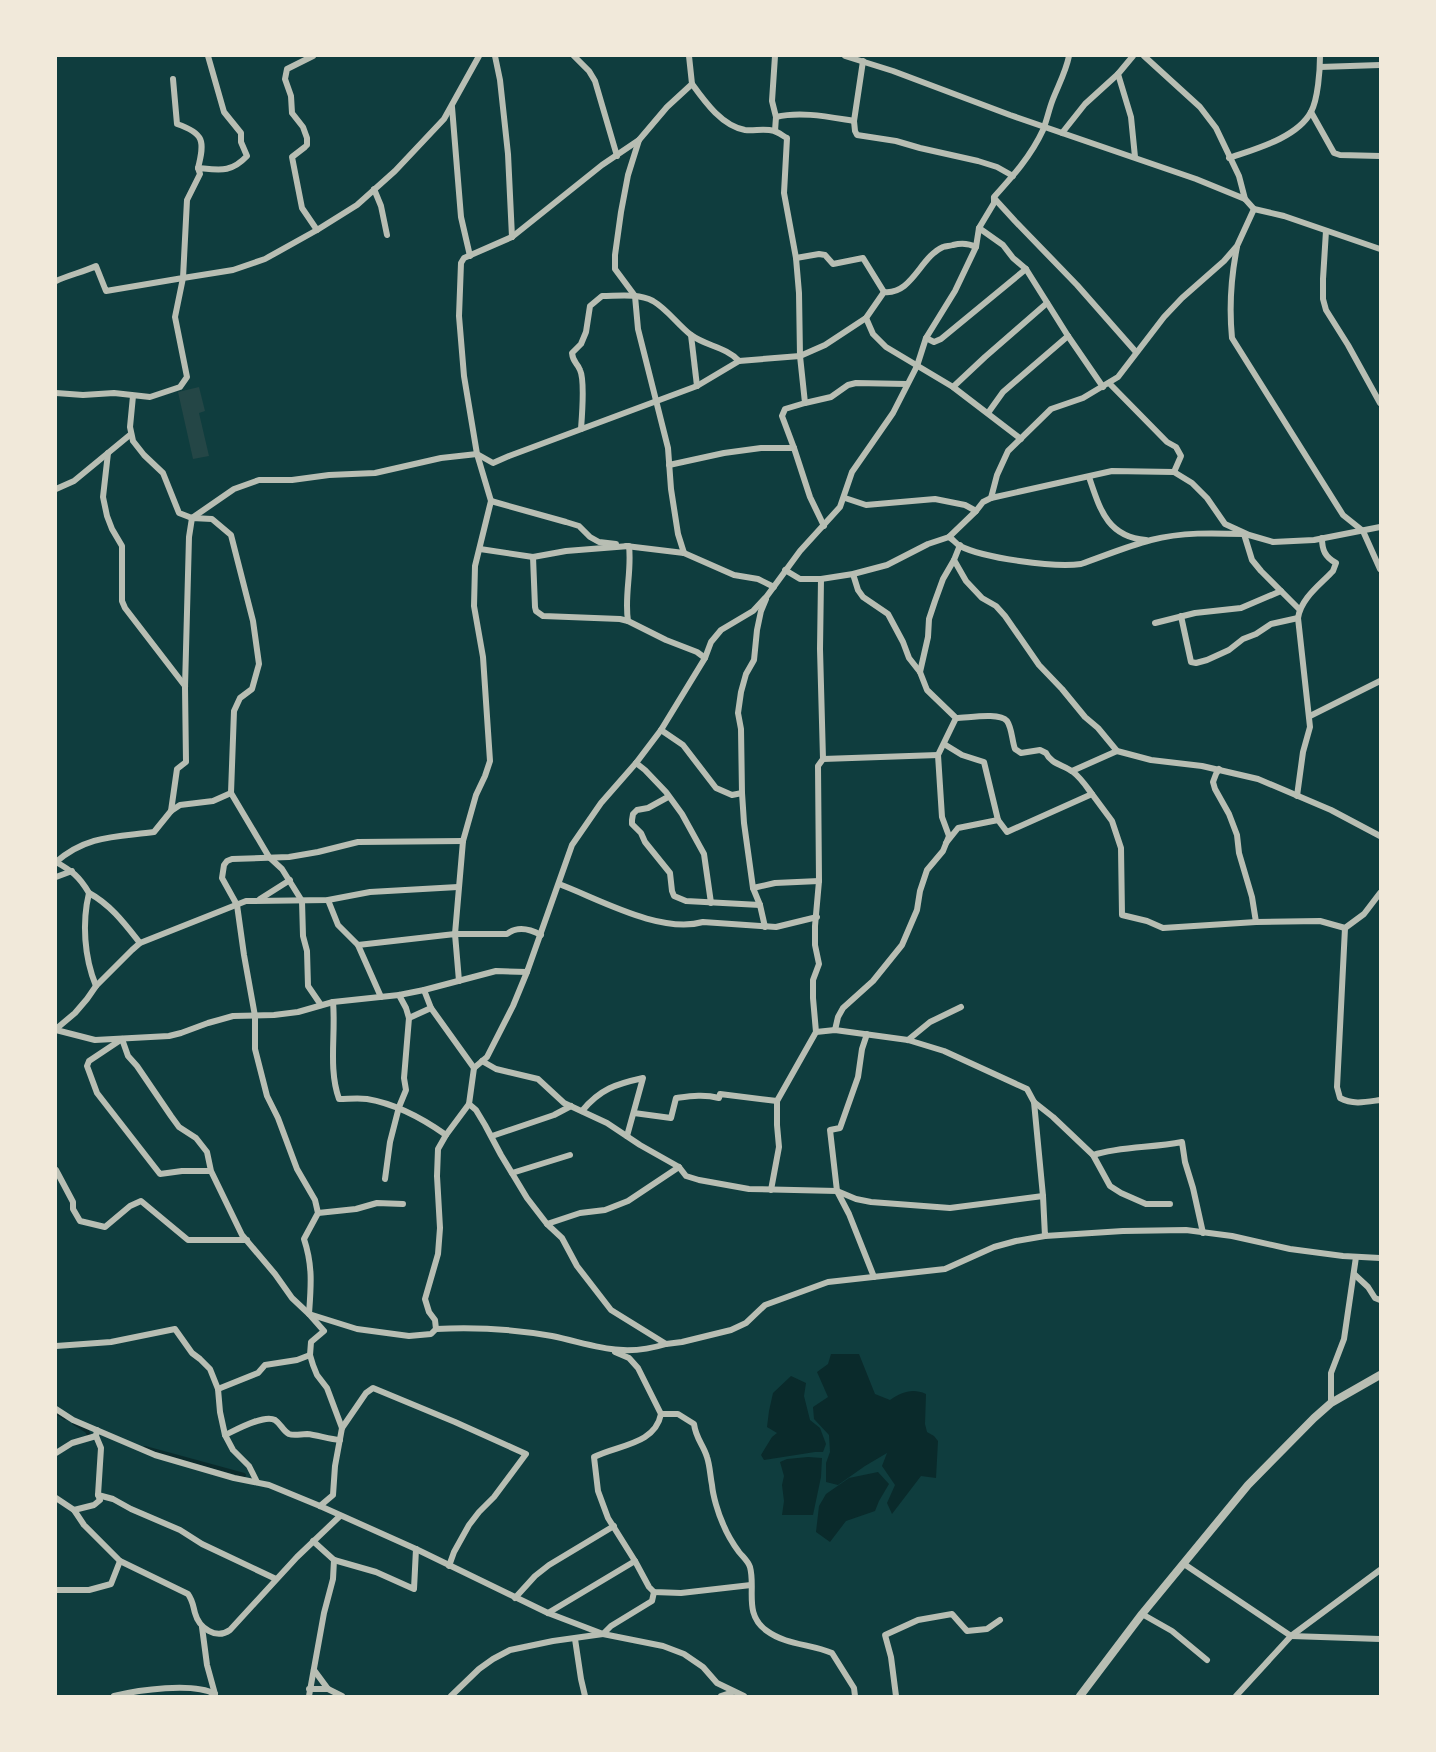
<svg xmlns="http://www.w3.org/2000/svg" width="1436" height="1752" viewBox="0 0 1436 1752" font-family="Helvetica,sans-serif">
<rect width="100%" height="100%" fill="#0f3d3e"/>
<polygon fill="#244646" points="199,387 205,411 199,413 209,456 193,459 178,392"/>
<g fill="#0a2a2b">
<path d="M831 1354H859L875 1394 890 1400C902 1392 912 1388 926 1394L925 1424 927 1432 934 1436 938 1441 936 1478 921 1476 892 1514 887 1503 895 1485 882 1466 887 1453 865 1466 838 1485 826 1482V1463L830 1452 829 1435 814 1419 813 1407 828 1397 817 1372 828 1364Z"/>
<polygon points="791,1376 806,1383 804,1396 810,1420 820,1428 826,1444 823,1452 815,1452 764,1460 761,1455 772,1437 777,1433 767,1427 769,1411 773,1393"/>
<polygon points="808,1457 822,1458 821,1477 813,1515 782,1515 784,1501 782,1485 784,1476 780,1462 787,1459"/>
<polygon points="878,1472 889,1484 879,1501 875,1511 846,1521 830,1542 816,1532 819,1506 826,1494 849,1478"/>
</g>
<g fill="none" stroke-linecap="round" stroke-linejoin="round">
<g stroke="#0a2a2b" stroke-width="4">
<polyline points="56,1412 65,1418"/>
<polyline points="74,1423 87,1431 90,1437 88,1438"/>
<polyline points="145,1448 244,1475"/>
</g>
<g stroke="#b8beb3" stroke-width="6">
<polyline points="313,56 287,69 285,79 291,96 292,113 303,127 307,138 307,145 305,147 292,157 302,208 317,230"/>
<polyline points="495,56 500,80 508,154 512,237"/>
<polyline points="574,56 589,71 595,81 617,156"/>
<polyline points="845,56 893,71 1010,115 1196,179 1245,199 1254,209 1284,216 1380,249"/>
<polyline points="1133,56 1118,74 1131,117 1135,157"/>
<polyline points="1144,56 1200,107 1216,128 1239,176 1245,199"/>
<polyline points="863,61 854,121 855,131 857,135 896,141 920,148 978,161 997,167 1013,176"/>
<polyline points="1320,67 1380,65"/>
<path d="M173 79 177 124C204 133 205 141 198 168"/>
<path d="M692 84C705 102 722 126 745 130 755 131 765 128 774 131 778 132 783 136 787 138L784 193 796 258 799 293 800 356 805 403 785 409 782 416 794 448 810 497 824 526"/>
<polyline points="452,107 461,217 470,256"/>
<polyline points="1311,112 1334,153 1340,155 1380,156"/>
<path d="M776 117C801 111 829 117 854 121"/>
<polyline points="775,131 776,117 772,101 775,56"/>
<polyline points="1062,133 1085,104 1118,74"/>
<path d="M1229 158C1255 149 1297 138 1311 112 1318 99 1320 70 1320 56"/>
<polyline points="374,189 381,206 387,235"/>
<polyline points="994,198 1015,221 1077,285 1136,352"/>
<polyline points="979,228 1003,245 1013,258 1026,269 1068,336 1103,387"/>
<polyline points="1326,231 1323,279 1323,299 1326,310 1348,345 1380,403"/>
<path d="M1237 247C1231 277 1229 307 1232 338L1343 515 1363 531 1380 569"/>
<polyline points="796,258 819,254 825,255 833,264 863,258 884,292"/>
<path d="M56 281C69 275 83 272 96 266L106 291 183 278 187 200 200 174 198 168C220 170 231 173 247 156L241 142V133L224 112 208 56"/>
<polyline points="866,318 873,334 886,347 953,387 1021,439"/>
<polyline points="691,335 697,386"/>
<polyline points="926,338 934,342 941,339 1026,269"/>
<polyline points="1109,383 1167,442 1176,447 1181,456 1174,472"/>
<polyline points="953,387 985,357 1047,303"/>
<polyline points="56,393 83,395 114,393 150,397 180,387 187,377 175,317 183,278 233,270 265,259 317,230 357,205 395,171 444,119 479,56"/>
<polyline points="133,396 130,427 133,441 144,455 163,473 179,513 192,518 234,489 259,480 292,480 329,475 375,473 441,458 477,454 493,463 509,456 697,386 739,361"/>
<polyline points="805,403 831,397 848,385 856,383 907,384"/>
<polyline points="988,413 1003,392 1068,336"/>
<path d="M581 429C582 416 585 380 580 370 577 362 573 363 572 353L581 344 586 332 590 306 602 296C618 296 638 293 653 301 667 309 678 325 691 335 706 346 726 347 739 361L800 356 825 345 866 318 884 292C912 295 920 257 943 247 946 246 950 246 953 245 961 243 968 243 976 247"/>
<polyline points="108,453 103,497 107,516 112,529 122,546 122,601 125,608 185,686"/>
<polyline points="669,465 724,453 761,448 794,448"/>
<path d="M1089 477C1100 509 1107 537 1146 540"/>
<polyline points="56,489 74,481 131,434"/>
<polyline points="845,498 866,505 935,499 965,505 976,511"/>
<polyline points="991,498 997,475 1008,451 1051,409 1083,398 1118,377 1164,317 1182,298 1224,261 1237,246 1254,209"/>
<polyline points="491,501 566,522 579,526 590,537 599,542 616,544"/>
<polyline points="1244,534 1252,560 1261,571 1299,609"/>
<path d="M949 537C953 539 956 544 960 546 983 558 1055 568 1081 564 1104 556 1128 546 1151 540 1182 532 1213 533 1244 534"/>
<polyline points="960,545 954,560 966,581 982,598 996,606 1005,616 1039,665 1062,689 1085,717 1098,728 1117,751 1151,760 1202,766 1258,779 1331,810 1380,836"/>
<polyline points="626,546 684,553 734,575 758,579 774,587"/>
<path d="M480 549 533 557 566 551 629 546C632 571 624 596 628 621L666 640 697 652 705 658"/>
<polyline points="684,553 678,534 671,489 668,448 638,329 635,296 615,269 615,255 621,212 628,175 639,140 667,107 692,84 689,56"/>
<polyline points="533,557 535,607 536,611 543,616 620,619 628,621"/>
<polyline points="785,570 800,579 821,579 853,574 887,565 928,544 949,537 976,511 983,502 991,498 1112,471 1174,472 1192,483 1207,498 1225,524 1249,535 1273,542 1314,540 1380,527"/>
<polyline points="1181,616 1191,662 1196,663 1207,660 1229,650 1243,639 1256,634 1271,624 1298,618"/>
<polyline points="1155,623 1195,613 1241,608 1281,591"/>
<polyline points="920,672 928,637 929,619 935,601 943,579 954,560"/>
<polyline points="1310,716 1380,681"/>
<path d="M956 718C968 718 999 712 1007 721 1012 728 1012 741 1015 749L1021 753 1040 750 1046 753C1051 764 1064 765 1073 772 1081 778 1086 786 1092 794"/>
<polyline points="661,730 683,745 716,788 732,795 742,793"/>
<polyline points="944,744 962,755 984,762 998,820"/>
<polyline points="823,759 938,755"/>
<polyline points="636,763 645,770 666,792 682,814 704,854 711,903"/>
<polyline points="1219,769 1216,774 1213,782 1215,789 1229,814 1237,835 1239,853 1252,897 1256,922"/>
<polyline points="1072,771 1117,751"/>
<path d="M1297 796 1303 752 1310 727 1298 618C1301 598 1320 585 1333 571L1336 563C1325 557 1322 550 1322 538"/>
<polyline points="668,797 648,808 637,810 633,814 632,820 632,824 641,833 645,842 670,873 672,891 674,896 686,901 760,905"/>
<polyline points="171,811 177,769 186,762 185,687 189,537 192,518 212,519 231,535 253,621 259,664 252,689 240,698 234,711 231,793 269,857 282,869 302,901 303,936 307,951 308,986 321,1005"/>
<polyline points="946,843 958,828 998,820 1007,832 1092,794 1112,821 1121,848 1122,915 1147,921 1163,928 1256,922 1320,921 1345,928 1364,914 1380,893"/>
<path d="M56 862C87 835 116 837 154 832L171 811 180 805 213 801 231 793"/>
<path d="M56 862C72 871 79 876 89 893 82 922 84 957 96 986"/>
<polyline points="56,877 72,871"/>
<path d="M559 884C599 899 660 934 703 922L776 927 817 917"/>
<polyline points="753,888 775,883 819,881"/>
<path d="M89 893C111 905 125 924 140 943"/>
<polyline points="260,899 290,880"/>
<polyline points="328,900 338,925 358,945 381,997"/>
<polyline points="765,927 760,905 753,888 744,823 742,793 741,729 738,713 741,692 746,674 754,660 757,630 761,611 766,599"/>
<path d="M1345 928 1337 1087 1340 1098C1353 1105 1366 1102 1380 1100"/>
<path d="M541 935C530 929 517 926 507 934H455L463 841 476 795 485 776 490 761 483 657 474 606 475 566 491 501 477 454 464 376 459 316 461 263 464 258 512 237 602 165 639 140"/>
<polyline points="358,945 455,934 459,981"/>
<path d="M333 1002C336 1034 328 1068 339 1099 348 1099 358 1098 367 1099 397 1104 422 1118 446 1135"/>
<polyline points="409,1018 431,1008"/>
<polyline points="56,1029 75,1013 87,999 96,986 132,950 140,943 246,901 328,900 370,892 458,887"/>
<polyline points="56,1030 95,1040 169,1036 181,1033 208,1023 233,1016 274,1015 298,1012 333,1002 399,995 424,990"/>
<polyline points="835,1030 838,1017 843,1008 873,981 902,945 917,910 920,891 927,870 943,851 949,836 942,817 938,755 956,718 927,690 920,672 909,658 903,642 888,614 863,597 858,590 853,574"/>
<polyline points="816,1032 835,1030 908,1040 944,1051 1027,1089 1034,1102 1053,1117 1093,1155 1110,1186 1121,1193 1146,1204 1170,1204"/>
<polyline points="867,1034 862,1049 858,1077 840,1128 830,1130 837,1191 849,1214 874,1277"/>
<polyline points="908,1040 930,1022 961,1007"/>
<polyline points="482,1061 496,1069 538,1079 564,1103 607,1123 640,1145 679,1167 686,1176 699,1180 749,1189 837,1191 856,1199 871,1202 950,1208 1043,1196 1045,1236 1123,1231 1186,1230 1232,1236 1290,1249 1343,1256 1380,1258"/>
<polyline points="474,1068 487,1057 513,1006 527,972"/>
<polyline points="1034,1102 1043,1196"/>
<path d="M582 1111C600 1089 616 1084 643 1078L627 1136"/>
<path d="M634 1113 671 1118 676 1098C691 1096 704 1094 719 1098L720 1094 777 1101"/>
<polyline points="492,1136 554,1115 571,1106"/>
<path d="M1093 1155C1121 1146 1152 1148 1182 1142L1185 1162 1193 1188 1203 1233"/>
<polyline points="56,1170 73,1202 73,1209 80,1221 105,1227 130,1206 141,1201 188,1240 247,1240"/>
<path d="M211 1171H182L160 1174 97 1093 87 1066 89 1061 122 1039 128 1056 137 1066 171 1116 179 1127 196 1138 207 1152 211 1171 242 1235 275 1274 292 1298 309 1314 357 1329 409 1336 431 1334 436 1329C475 1327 513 1329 552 1336 595 1345 621 1358 666 1344"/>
<polyline points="512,1173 570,1155"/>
<polyline points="385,1179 390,1142 399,1107 406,1090 404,1078 409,1018 406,1008 399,995"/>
<polyline points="771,1190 779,1147 777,1125 777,1101 816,1032 813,998 813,980 819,964 815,945 815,926 819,881 818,766 823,759 820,649 821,579"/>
<polyline points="318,1213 356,1209 377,1203 403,1204"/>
<polyline points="547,1224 580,1213 605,1210 628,1201 679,1167"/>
<path d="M1045 1236 1016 1241 994 1247 945 1269 828 1282 765 1305 746 1323 731 1330 682 1342 666 1344 611 1310 577 1266 562 1238 547 1224 527 1198 501 1155 485 1125 476 1110 469 1104 474 1068 431 1008 424 990 496 971 527 972 572 845 601 803 636 763 661 730 705 658 711 642 721 630 753 611 767 596 800 551 840 507 852 472 893 413 917 366 926 338 955 291 976 247 979 228 994 203V197C1013 176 1031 156 1043 130 1047 120 1049 109 1053 99 1059 84 1066 71 1069 56"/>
<polyline points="1354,1274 1368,1287 1375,1298 1380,1300"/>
<polyline points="436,1329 435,1320 429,1312 425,1299 438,1254 440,1228 437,1176 438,1149 446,1135 469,1104"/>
<polyline points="56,1346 111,1342 175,1329 192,1353 200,1359 210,1369 218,1389 220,1412 225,1435 233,1450 249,1466 257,1482"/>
<path d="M615 1352 629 1358 638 1368 661 1414H678L694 1424C696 1439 703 1444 707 1457 710 1466 710 1475 712 1485 713 1496 718 1513 723 1524 727 1534 733 1544 739 1552 743 1557 748 1561 750 1567 756 1589 743 1614 767 1631 786 1645 811 1644 832 1653L854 1688 855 1696"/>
<polyline points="218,1389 258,1373 265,1365 297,1360 310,1355"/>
<polyline points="1331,1403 1331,1373 1344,1339 1356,1257"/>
<polyline points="56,1409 73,1420 155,1455 234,1478 269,1485 320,1506 416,1549 548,1613 603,1634 663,1646 684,1654 703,1667 717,1683 744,1696"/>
<path d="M661 1414C655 1445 617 1445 594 1457L598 1491 608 1518 635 1561 649 1587 654 1592 681 1593 751 1585"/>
<path d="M342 1428 327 1388 317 1375 313 1365 310 1355 311 1342 324 1331 309 1314C311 1286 313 1266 304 1239L318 1213 315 1200 297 1169 278 1118 267 1096 255 1049V1016L244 955 237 905 222 878 224 865 227 861 232 859 289 857 318 852 358 842 463 841"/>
<polyline points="97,1430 96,1436 101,1448 98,1495 113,1499 131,1509 180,1530 202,1544 276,1579"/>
<path d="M225 1435C236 1430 264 1414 275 1420 281 1424 283 1431 289 1434 294 1436 301 1434 307 1434 317 1435 329 1439 340 1440"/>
<polyline points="56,1453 72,1443 96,1436"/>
<path d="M98 1495 100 1500 94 1505 74 1510 84 1525 120 1561 188 1594C193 1601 193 1606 195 1613 199 1628 216 1640 230 1630L297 1557 340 1516"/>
<polyline points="56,1498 74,1510"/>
<polyline points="320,1506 333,1495 335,1466 342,1428 366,1393 373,1388 455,1422 526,1454 494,1497 479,1512 469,1525 454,1552 449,1566"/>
<polyline points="313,1541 334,1560 376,1572 414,1589 416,1549"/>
<polyline points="1184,1564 1291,1636 1380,1639"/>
<polyline points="56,1590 89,1590 111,1584 120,1561"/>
<polyline points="515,1598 535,1576 549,1565 614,1526"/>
<polyline points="548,1613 635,1561"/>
<polyline points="1142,1614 1172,1631 1207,1660"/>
<polyline points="202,1627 207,1665 215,1694"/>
<polyline points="575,1639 581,1679 585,1696"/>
<polyline points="314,1670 328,1689 342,1696"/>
<polyline points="309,1689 328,1689"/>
<path d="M114 1696C138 1690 193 1682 215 1694"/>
<polyline points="309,1696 324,1613 333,1579 334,1560"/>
<polyline points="451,1696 479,1669 493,1659 510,1650 553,1641 603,1634 611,1626 652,1601 654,1592"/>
<polyline points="721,1696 733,1692"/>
<polyline points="896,1696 891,1657 885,1635 918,1620 952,1614 967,1631 987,1629 1000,1620"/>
<polyline points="1236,1696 1291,1636 1380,1570"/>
</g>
<polyline stroke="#b8beb3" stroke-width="8" points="1080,1696 1142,1614 1248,1485 1314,1418 1331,1403 1380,1375"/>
</g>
<rect width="1436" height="1752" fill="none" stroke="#f1e9da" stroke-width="114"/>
</svg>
